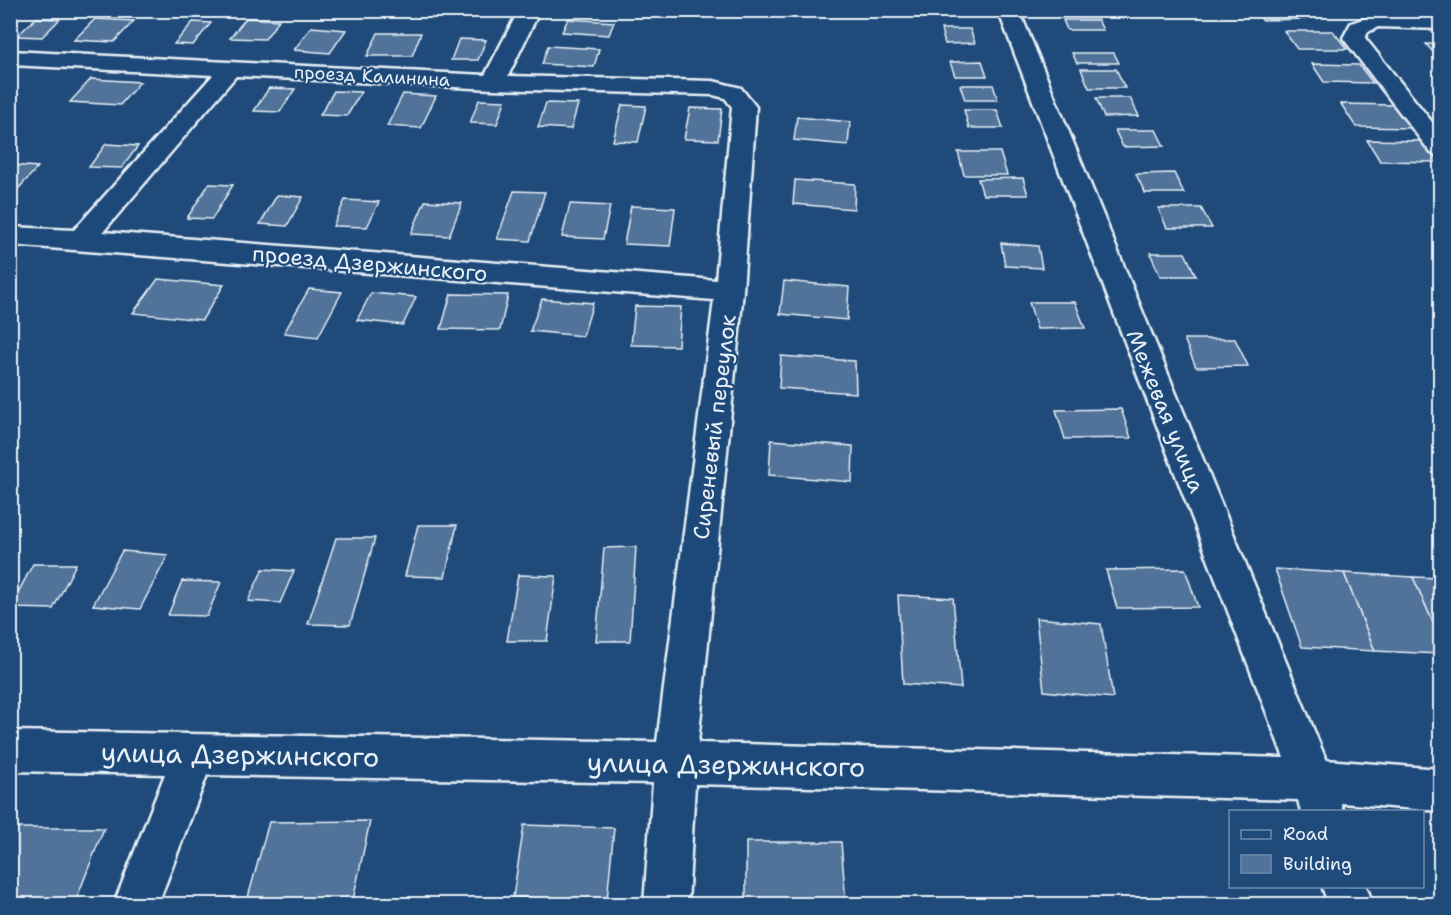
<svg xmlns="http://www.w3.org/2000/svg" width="1451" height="915" viewBox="0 0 1451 915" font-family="'Shantell Sans',sans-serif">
<rect width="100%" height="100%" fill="#1f4a7a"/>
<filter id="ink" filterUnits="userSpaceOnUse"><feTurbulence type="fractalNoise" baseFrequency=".0167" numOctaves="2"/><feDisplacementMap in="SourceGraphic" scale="12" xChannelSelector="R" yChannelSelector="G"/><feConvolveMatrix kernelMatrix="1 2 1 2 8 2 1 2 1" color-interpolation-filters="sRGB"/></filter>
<g filter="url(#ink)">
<g fill="#517399" stroke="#e8f1f8" stroke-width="1.5">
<polygon points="1255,10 1299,10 1306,19 1262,20"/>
<polygon points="36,18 60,19 42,37 17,36"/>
<polygon points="246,18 279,20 265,39 230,38"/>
<polygon points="95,19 134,21 114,42 74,40"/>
<polygon points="568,19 614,22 609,35 562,32"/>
<polygon points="1063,20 1098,20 1103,30 1067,30"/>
<polygon points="193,22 211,23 193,45 174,44"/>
<polygon points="311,27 346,30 330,53 294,50"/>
<polygon points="941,29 970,29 975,43 945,44"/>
<polygon points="1284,31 1333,31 1347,49 1297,49"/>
<polygon points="378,33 421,33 412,56 367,56"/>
<polygon points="459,39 486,40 478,60 451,60"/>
<polygon points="1426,44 1440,44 1440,60"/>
<polygon points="548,46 599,49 594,67 542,64"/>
<polygon points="1072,53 1114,53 1119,63 1077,63"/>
<polygon points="982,61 987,76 955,76 950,62"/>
<polygon points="1312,64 1359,65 1373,83 1324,82"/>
<polygon points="1081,69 1116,69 1125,88 1089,88"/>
<polygon points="91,79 140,82 120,105 70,102"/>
<polygon points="960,85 993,85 998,100 965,100"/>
<polygon points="269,88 295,89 280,112 254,111"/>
<polygon points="334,91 361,92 347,116 320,115"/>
<polygon points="403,94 436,96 421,128 387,126"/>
<polygon points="1096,98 1130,98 1139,116 1104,117"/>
<polygon points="479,100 505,101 497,124 470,123"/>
<polygon points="546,103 578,104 571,129 538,127"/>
<polygon points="1341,104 1397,105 1413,128 1356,127"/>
<polygon points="622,105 646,106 638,142 613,141"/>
<polygon points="690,108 722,109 718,140 684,139"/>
<polygon points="964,110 997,110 1003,128 969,128"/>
<polygon points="797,117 850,122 848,145 794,140"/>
<polygon points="1115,130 1156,130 1164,146 1123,147"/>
<polygon points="1367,140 1423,141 1438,162 1380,161"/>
<polygon points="106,144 138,146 122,168 89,167"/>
<polygon points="958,152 1000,152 1007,175 964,175"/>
<polygon points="10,165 38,167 10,198"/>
<polygon points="1174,173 1184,193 1145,193 1136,174"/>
<polygon points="1023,178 1028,195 983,195 978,179"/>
<polygon points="795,180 855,184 854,209 793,204"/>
<polygon points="209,184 233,185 212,219 187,218"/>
<polygon points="514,191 545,192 530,241 497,239"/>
<polygon points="277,195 303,197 287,226 260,224"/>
<polygon points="345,200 379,202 367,227 333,226"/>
<polygon points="425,201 462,203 449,236 411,234"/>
<polygon points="570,204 610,206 603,239 562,237"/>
<polygon points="631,206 675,208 670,246 624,244"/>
<polygon points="1158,208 1201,208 1212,228 1167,228"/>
<polygon points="1001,243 1038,246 1042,268 1005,266"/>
<polygon points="1150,253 1185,253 1196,276 1160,276"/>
<polygon points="158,279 224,285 202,320 133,313"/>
<polygon points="784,281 849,287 847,320 780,314"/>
<polygon points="309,289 342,292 318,337 284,333"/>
<polygon points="371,293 416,297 403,325 357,320"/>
<polygon points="451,294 508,295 500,330 441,329"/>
<polygon points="542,299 593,303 583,336 530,331"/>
<polygon points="1029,302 1075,302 1085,328 1037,329"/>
<polygon points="635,306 681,307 678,346 631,345"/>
<polygon points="1184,339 1235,339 1248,366 1196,367"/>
<polygon points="781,356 855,361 856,393 779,388"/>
<polygon points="1121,409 1131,438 1065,439 1056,410"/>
<polygon points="771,440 853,446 852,482 769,475"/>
<polygon points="418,525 457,525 445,577 405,576"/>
<polygon points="336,538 375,538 350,625 308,624"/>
<polygon points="636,547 630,641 596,641 604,548"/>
<polygon points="122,551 168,555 140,609 93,605"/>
<polygon points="33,564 76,564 53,609 10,608"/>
<polygon points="263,569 294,571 280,603 248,601"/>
<polygon points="1185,569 1198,607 1117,608 1106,570"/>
<polygon points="1275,569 1344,573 1375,651 1302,647"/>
<polygon points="1344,573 1413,577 1440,638 1440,654 1375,651"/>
<polygon points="518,575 556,576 547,641 507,641"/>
<polygon points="1413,577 1440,578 1440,638"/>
<polygon points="182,581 221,582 207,616 168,615"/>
<polygon points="898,595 953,598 961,688 903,684"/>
<polygon points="1036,618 1101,624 1113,698 1044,691"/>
<polygon points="370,821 353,900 247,901 269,822"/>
<polygon points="524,825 614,828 607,900 513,897"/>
<polygon points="11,828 104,828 75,903 10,902"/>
<polygon points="746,842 841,842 846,904 746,904"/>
</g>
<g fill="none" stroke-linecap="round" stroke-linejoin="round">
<defs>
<g id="minor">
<path d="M519 10H540L508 76 713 81 741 88 756 107 743 291 698 743 1284 758 998 10H1019L1326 760 1440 769V811L1341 803 1343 812H1301L1298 800 695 784 688 904H644L653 783 207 775 158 904H114L165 774 10 771V731L657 742 714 300 10 245V227L74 230 213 75 10 65V51L485 75ZM236 76 493 89 713 95 725 98 732 107 716 280 103 232Z"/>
<polygon points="1375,15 1440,17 1440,29 1378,27 1368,32 1365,38 1440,132 1440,156 1431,153 1343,38 1351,23"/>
<polygon points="1322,886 1366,886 1373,904 1328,904"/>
</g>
</defs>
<use href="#minor" stroke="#e8f1f8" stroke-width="5"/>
<use href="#minor" fill="#1f4a7a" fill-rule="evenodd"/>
</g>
</g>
<g text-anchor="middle" stroke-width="4.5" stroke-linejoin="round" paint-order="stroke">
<g font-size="18" fill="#e8f1f8" stroke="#1f4a7a">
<text transform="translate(372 76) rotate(3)" y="6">проезд Калинина</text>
</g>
<g font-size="22" fill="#e8f1f8" stroke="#1f4a7a">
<text transform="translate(370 263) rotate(5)" y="8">проезд Дзержинского</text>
<text transform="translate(1166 411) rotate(68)" y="8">Межевая улица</text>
<text transform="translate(714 427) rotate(-83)" y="8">Сиреневый переулок</text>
</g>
<g font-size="27" fill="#e8f1f8" stroke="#1f4a7a">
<text transform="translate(240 755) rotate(1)" y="9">улица Дзержинского</text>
<text transform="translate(726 765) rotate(1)" y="9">улица Дзержинского</text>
</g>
</g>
<rect width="1451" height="915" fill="none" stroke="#1f4a7a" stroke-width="36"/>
<rect x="18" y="18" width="1415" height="879" fill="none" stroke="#e8f1f8" stroke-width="2" filter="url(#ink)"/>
<rect x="1229" y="810" width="195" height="78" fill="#1f4a7a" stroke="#6f8dac" stroke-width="1.5"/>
<rect x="1241" y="830" width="30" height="9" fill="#1f4a7a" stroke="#6f8dac" stroke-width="1.5"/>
<text x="1283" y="840" font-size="18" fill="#e8f1f8">Road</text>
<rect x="1241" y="855" width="30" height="18" fill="#517399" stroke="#6f8dac" stroke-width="1.5"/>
<text x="1283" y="870" font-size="18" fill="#e8f1f8">Building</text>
</svg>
